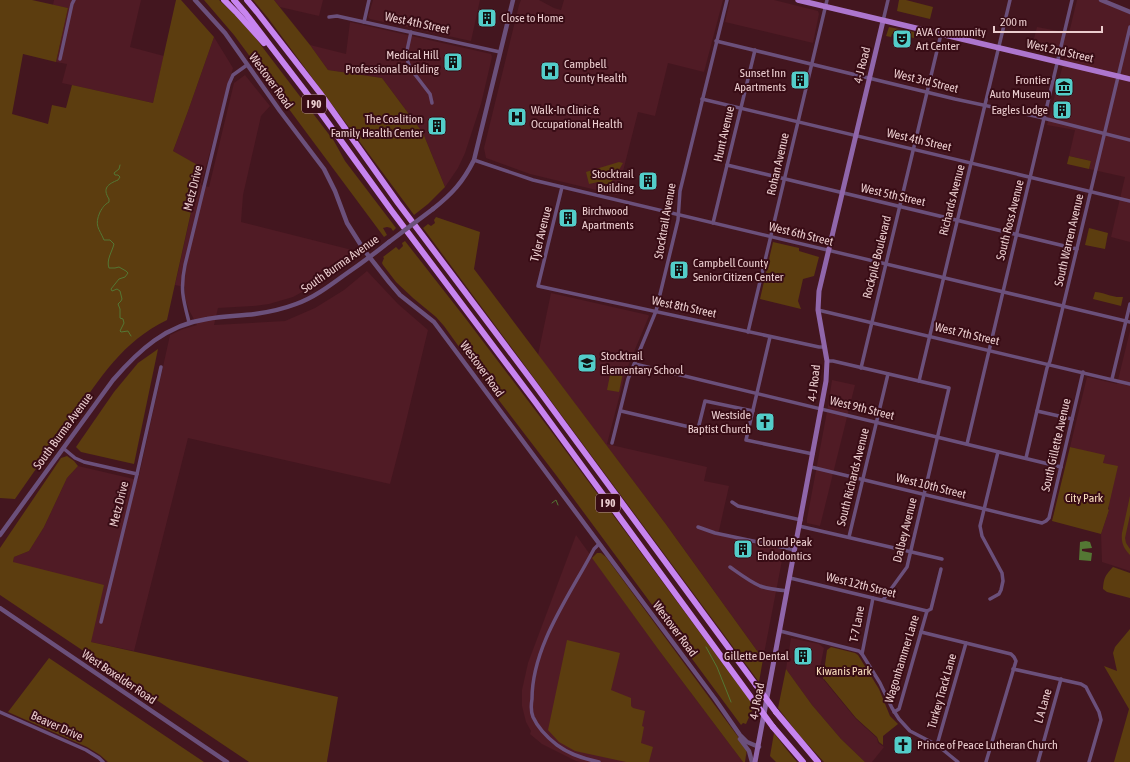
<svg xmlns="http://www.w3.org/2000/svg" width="1130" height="762" viewBox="0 0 1130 762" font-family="'Asap Condensed',sans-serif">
<rect width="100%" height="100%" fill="#43161f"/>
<g fill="#501b25">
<polygon points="54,0 141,0 130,47 164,56 153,103 62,83 67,64 56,62 68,8 53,5"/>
<polygon points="274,0 323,0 319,16 280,7"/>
<polygon points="373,0 480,0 471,41 370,19 368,17"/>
<polygon points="521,0 539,0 554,8 561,10 564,0 723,0 704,72 668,63 655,116 638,112 617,195 530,174 486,158 484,148 519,5"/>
<polygon points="730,0 774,0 818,11 819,14 813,43 725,22"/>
<polygon points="1077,0 1098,0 1130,14 1130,242 1111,237 1125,177 1089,169 1091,161 1069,156 1075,130 1047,125 1065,57 1031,50 1037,27 1069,33"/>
<polygon points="350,22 491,54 492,57 481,104 465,153 458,168 445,187 423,133 382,78 328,70 310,45 346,54"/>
<polygon points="214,37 233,68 201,185 209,187 234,83 245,75 270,106 261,116 243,195 241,222 356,251 357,254 320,282 293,297 269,304 253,306 218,308 214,325 285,321 315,308 344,290 367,271 398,304 428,330 402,438 390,484 188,438 134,651 91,642 13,562 14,557 29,551 44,527 67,478 78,466 138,480 170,335 183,329 197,325 189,310 185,298 185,287 175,285 201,168 173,151 188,111"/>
<polygon points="551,293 648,315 649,316 626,371 607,444 707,467 704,481 729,486 718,535 784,550 763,659 665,523 538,355"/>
<polygon points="1130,331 1130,571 1102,562 1101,534 1109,510 1103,463 1104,456 1070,447 1087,377 1117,384"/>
<polygon points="832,380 855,385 820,526 807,523 807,519 828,406"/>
<polygon points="576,535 658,649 743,762 580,762 576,761 542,744 530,734 531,731 526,722 522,706 522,690 528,663"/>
<polygon points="791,638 819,644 824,648 818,677 823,679 856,719 877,738 878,743 884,747 872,762 865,762 841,739 812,705 786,669"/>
</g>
<g fill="#5c3d0f">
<path d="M0 0H32L68 8 56 62 23 54 12 114 48 124 52 105 66 108 72 85 153 103 176 0H181L214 37 188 111 173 151 201 167 167 320C122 342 101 377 73 417 53 444 34 472 15 499L0 498Z"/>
<polygon points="204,0 219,0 232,12 254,36 334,141 345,161 396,228 393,231 391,228 387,227 383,228 387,235 384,237 234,35"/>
<polygon points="253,0 274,0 310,45 328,70 382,78 423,133 445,187 428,204 414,215 268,18"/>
<polygon points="899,0 906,0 933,7 930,19 897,11"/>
<polygon points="889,27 914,32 914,38 892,34 891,37 886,36"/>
<polygon points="1069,156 1091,161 1089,169 1067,164"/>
<polygon points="619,162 623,163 616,175 610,184 606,184 598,182 589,184 586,172"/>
<polygon points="436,217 480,232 474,269 665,523 763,659 759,682 423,228 428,224 431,226 435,223 434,220"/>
<polygon points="1089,228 1108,233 1105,249 1085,245"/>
<polygon points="405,241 466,319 554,435 754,706 746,724 743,723 741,725 556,475 475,369 444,326 436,317 413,298 396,282 383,265 382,263 384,258 383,257 396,247 399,250 403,246 402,243"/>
<polygon points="773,242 799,248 799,251 819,257 814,276 803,279 798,301 801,309 760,299"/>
<path d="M1095 292C1103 292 1112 298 1123 297L1121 306 1093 299Z"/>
<polygon points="158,349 134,464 81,452 76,447 114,392 138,363"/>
<polygon points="611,370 623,373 619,392 607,390"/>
<polygon points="1070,447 1105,455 1103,463 1118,466 1108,509 1109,510 1101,534 1052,521"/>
<polygon points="67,456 74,461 78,466 67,478 44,527 29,551 14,557 13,562 104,585 91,642 338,697 327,761 327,762 249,762 0,595 0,548 61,458"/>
<path d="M1130 496V515L1125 538 1126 543 1130 549V555C1123 548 1121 542 1122 533Z"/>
<polygon points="597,553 601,553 606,557 747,749 745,762 743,762 658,649 592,558"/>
<path d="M1113 567 1130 573V598L1107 592 1103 589C1104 577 1105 576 1113 567Z"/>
<polygon points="1130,629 1130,762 1114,762 1129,709 1104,666 1117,671 1113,653 1115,647"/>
<polygon points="567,640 620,653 611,690 631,698 631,706 633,708 645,711 642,726 644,727 641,743 653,747 649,762 626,762 575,751 559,742 548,730"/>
<polygon points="831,647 855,653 858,655 879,689 890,716 898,724 883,736 883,745 879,742 877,737 856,718 824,679 823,679 827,650"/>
<polygon points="49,658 204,762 108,762 100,755 87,747 8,712"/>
<polygon points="786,669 812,705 841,739 865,762 824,762 800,736 778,708"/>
<polygon points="774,733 787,750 797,762 776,762 770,756"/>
</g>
<polygon fill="#547734" points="1086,541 1090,542 1092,548 1082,549 1082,551 1092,553 1091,561 1079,560 1080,542"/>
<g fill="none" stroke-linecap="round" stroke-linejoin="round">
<g stroke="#547734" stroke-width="1">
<path d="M120 165 119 169 114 173 115 175H118L120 177 118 180C108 184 102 188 109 199V202C104 205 103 207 100 212 94 226 99 228 104 240H110L114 244C112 252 106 260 109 268H115L119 267 126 271 128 273 125 277 119 279 111 289 112 291 117 289 120 291 122 299 121 301 118 304 120 309V318L123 319 124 323 120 331 121 332 128 331 131 336"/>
<polyline points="552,503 556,500 558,505"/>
<polyline points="706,647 717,667 731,702"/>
</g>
<g stroke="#6b507b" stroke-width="3.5">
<polyline points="329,17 337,16 500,52"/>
<polyline points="883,21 888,0"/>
<polyline points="364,22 369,0"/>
<polyline points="411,32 406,55 408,62 410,68 430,94 432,103"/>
<polyline points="716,41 955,99 1039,117 1130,140"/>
<polyline points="60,59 72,4 74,0"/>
<polyline points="702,99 1130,201"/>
<polyline points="474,160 533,180 1130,322"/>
<polyline points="727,165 1077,249"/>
<polyline points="562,187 538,286 819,347 825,347"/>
<polyline points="713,223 755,50"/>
<polyline points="818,310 1130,384"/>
<path d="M189 322C183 299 180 289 185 265L229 84 233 75 247 65"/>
<polyline points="748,332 827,0"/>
<polyline points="770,337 746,440 813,454"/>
<polyline points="827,361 833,361 949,388 907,567 883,600"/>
<polyline points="635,364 1061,467"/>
<polyline points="861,368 941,34"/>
<polyline points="1112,379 1130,304"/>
<polyline points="919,381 1010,0"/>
<polyline points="621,411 698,429 705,401 753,411"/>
<polyline points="1037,411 1072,419"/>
<polyline points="612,443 628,379 656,311 678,220 680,191 727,0"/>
<polyline points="967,444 1072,0"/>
<polyline points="63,448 75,458 84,462 137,474"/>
<polyline points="1026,458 1047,368 1050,361 1130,27"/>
<polyline points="811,467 1042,523 1046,521 1049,518 1083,372"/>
<polyline points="732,502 738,506 801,520"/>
<polyline points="799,526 942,559"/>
<polyline points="698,527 715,533 795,550"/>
<polyline points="849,537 888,374"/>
<path d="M730 567C740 574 749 581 760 586 768 589 778 590 787 591"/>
<polyline points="790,578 927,611"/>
<polyline points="990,599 999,594 1001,590 1003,581 1002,573 982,536 980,526 998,452"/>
<polyline points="927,611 931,609 941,569"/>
<polyline points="101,622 137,474 161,367"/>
<polyline points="780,631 859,651 862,654 880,683 892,708 899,719 910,731 937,745 958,762"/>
<polyline points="921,632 1011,654 1014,657 1016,661 986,762"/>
<polyline points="862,654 873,598"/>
<polyline points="1013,669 1081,684 1086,687 1088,691 1099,712 1101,720 1089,762"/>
<polyline points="0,712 86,750 99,758 103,762"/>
<polyline points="894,712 899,709 927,611"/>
<polyline points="937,745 966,643"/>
<path d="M599 762C584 759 569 754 557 745 548 738 538 728 533 717 531 712 531 705 532 699 532 646 570 595 594 549L599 544"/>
<polyline points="1038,762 1061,679"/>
</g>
<g stroke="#6b507b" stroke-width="4.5">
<polyline points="195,0 225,33 280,111 324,169 335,191 347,223 364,250 389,282 400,295 434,322 715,699 740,735 747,742 759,747"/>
<polyline points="1101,0 1130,12"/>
<path d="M433 209C452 194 463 182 474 160L513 0"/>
<path d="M0 535 113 380C139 350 166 325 207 319 223 316 239 316 255 314 269 312 283 309 296 304 313 298 328 287 343 276 359 265 374 254 389 242"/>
<polyline points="0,608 227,762"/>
<polyline points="740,739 749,751 752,762"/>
</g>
<polyline stroke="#9066aa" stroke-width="5" points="755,762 826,381 827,361 818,310 819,291 883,21"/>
<polyline stroke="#ad76ce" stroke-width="5.5" points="798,0 1130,79"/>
<g stroke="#c784ef" stroke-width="6">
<polyline points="224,0 237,13 264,43"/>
<polyline points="234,0 246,14 305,91 391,210 536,403 753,700"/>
<polyline points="247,0 257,12 320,93 398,203 532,381 756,685"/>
<polyline points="776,712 818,762"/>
<polyline points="773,727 803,762"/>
</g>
<polyline stroke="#6b507b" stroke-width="4.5" points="389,242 433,209"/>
<g stroke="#c784ef" stroke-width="6">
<polyline points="756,685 776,712"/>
<polyline points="753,700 773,727"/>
</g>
</g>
<defs>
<symbol id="building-square" viewBox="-11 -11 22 22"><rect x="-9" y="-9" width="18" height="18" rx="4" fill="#53cdc9" stroke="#380c15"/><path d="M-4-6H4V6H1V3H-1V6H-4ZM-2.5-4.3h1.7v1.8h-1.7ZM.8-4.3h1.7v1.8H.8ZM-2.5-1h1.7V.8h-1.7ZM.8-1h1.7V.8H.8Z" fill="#111"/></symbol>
<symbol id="theatre-square" viewBox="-11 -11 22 22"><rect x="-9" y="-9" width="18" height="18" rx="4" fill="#53cdc9" stroke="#380c15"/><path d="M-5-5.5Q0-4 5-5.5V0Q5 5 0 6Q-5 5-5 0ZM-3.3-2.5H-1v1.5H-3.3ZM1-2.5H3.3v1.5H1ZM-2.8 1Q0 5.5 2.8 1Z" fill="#111"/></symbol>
<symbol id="hospital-square" viewBox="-11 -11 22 22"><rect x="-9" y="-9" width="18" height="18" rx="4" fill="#53cdc9" stroke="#380c15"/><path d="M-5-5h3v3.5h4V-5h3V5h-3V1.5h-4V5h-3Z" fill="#111"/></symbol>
<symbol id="museum-square" viewBox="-11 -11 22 22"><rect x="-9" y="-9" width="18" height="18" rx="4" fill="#53cdc9" stroke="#380c15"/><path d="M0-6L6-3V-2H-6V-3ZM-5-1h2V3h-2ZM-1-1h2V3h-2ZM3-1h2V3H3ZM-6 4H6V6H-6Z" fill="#111"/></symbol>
<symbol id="school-square" viewBox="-11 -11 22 22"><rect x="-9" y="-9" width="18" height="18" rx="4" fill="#53cdc9" stroke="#380c15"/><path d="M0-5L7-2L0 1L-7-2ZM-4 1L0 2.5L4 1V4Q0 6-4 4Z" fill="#111"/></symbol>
<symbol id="church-square" viewBox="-11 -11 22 22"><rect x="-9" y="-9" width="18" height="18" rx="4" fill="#53cdc9" stroke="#380c15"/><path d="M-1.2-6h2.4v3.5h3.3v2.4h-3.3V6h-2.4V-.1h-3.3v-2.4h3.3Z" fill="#111"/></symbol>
</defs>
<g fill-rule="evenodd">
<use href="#building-square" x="476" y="7" width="22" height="22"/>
<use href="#theatre-square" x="891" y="28" width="22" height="22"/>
<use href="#building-square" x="442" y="51" width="22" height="22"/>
<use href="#hospital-square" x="539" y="60" width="22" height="22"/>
<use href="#building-square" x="789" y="69" width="22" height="22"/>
<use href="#museum-square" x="1053" y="76" width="22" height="22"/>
<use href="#building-square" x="1051" y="99" width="22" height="22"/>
<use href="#hospital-square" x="506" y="106" width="22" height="22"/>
<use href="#building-square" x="426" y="115" width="22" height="22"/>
<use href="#building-square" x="637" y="170" width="22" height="22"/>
<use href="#building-square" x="557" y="207" width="22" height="22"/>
<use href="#building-square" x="668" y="259" width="22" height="22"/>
<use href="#school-square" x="576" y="352" width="22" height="22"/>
<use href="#church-square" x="754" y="411" width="22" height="22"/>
<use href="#building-square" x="732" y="538" width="22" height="22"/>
<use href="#building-square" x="792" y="645" width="22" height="22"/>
<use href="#church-square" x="892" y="734" width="22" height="22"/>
</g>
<g text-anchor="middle" stroke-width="4" stroke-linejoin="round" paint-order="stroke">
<g fill="#380c15" stroke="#b59397" stroke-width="1">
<rect x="302" y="95" width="24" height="18" rx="3"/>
<rect x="596" y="494" width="24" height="18" rx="3"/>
</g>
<g font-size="11" font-weight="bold" fill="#ebcdcf">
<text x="314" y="108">I 90</text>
<text x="608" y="507">I 90</text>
</g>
<g font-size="12" fill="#ebcdcf" stroke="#380c15" text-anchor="start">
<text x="501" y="22">Close to Home</text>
<text x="916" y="36">AVA Community<tspan x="916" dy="14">Art Center</tspan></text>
<text x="439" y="59" text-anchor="end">Medical Hill<tspan x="439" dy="14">Professional Building</tspan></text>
<text x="564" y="68">Campbell<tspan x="564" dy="14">County Health</tspan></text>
<text x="786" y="77" text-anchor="end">Sunset Inn<tspan x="786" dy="14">Apartments</tspan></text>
<text x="1050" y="84" text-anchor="end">Frontier<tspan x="1050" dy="14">Auto Museum</tspan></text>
<text x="531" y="114">Walk-In Clinic &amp;<tspan x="531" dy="14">Occupational Health</tspan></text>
<text x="1048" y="114" text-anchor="end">Eagles Lodge</text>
<text x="423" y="123" text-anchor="end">The Coalition<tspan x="423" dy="14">Family Health Center</tspan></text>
<text x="634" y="178" text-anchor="end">Stocktrail<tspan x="634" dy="14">Building</tspan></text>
<text x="582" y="215">Birchwood<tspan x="582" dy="14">Apartments</tspan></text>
<text x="693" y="267">Campbell County<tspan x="693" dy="14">Senior Citizen Center</tspan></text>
<text x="601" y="360">Stocktrail<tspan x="601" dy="14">Elementary School</tspan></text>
<text x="751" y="419" text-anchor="end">Westside<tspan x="751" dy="14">Baptist Church</tspan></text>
<text x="757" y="546">Clound Peak<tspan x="757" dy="14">Endodontics</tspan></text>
<text x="789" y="660" text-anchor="end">Gillette Dental</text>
<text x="917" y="749">Prince of Peace Lutheran Church</text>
</g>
<g font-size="12" fill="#ebcdcf" stroke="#380c15">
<text transform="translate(417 23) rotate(12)" y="4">West 4th Street</text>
<text transform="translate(1060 51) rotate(13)" y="4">West 2nd Street</text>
<text transform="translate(862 65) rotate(-76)" y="4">4-J Road</text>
<text transform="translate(271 81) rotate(54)" y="4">Westover Road</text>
<text transform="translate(926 81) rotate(14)" y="4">West 3rd Street</text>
<text transform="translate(724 134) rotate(-77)" y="4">Hunt Avenue</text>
<text transform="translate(919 140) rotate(13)" y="4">West 4th Street</text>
<text transform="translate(778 164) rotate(-77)" y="4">Rohan Avenue</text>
<text transform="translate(193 188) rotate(-76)" y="4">Metz Drive</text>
<text transform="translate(893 195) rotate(13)" y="4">West 5th Street</text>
<text transform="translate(952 200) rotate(-76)" y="4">Richards Avenue</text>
<text transform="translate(1010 220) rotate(-76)" y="4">South Ross Avenue</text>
<text transform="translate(665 221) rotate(-80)" y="4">Stocktrail Avenue</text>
<text transform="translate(541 234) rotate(-76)" y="4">Tyler Avenue</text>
<text transform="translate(801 234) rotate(14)" y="4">West 6th Street</text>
<text transform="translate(1069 240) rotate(-77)" y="4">South Warren Avenue</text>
<text transform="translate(877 257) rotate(-76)" y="4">Rockpile Boulevard</text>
<text transform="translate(340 264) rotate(-35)" y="4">South Burma Avenue</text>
<text transform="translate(684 307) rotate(12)" y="4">West 8th Street</text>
<text transform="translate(967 334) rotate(13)" y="4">West 7th Street</text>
<text transform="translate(482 369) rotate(54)" y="4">Westover Road</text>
<text transform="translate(814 383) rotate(-83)" y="4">4-J Road</text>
<text transform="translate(862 408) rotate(14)" y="4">West 9th Street</text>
<text transform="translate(63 431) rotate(-54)" y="4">South Burma Avenue</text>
<text transform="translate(1056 445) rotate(-77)" y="4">South Gillette Avenue</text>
<text transform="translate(853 477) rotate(-76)" y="4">South Richards Avenue</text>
<text transform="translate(931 486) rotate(14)" y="4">West 10th Street</text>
<text transform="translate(119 504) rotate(-76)" y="4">Metz Drive</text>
<text transform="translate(905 530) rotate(-76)" y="4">Dalbey Avenue</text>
<text transform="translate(861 585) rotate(14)" y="4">West 12th Street</text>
<text transform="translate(857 624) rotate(-79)" y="4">T-7 Lane</text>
<text transform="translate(675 629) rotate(53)" y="4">Westover Road</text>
<text transform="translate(902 659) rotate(-73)" y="4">Wagonhammer Lane</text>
<text transform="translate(119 677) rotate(34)" y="4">West Boxelder Road</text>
<text transform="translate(942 691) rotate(-74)" y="4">Turkey Track Lane</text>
<text transform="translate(757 701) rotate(-79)" y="4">4-J Road</text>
<text transform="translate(1043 706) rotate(-74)" y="4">L A Lane</text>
<text transform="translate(57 726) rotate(24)" y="4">Beaver Drive</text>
</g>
<g font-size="12" fill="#fbdfbe" stroke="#380c15">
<text x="1084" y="502">City Park</text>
<text x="844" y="675">Kiwanis Park</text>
</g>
</g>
<path d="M994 26v6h108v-6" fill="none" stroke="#ebcdcf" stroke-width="2"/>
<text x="1000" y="26" font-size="12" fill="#ebcdcf" stroke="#380c15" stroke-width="3" paint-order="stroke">200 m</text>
</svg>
